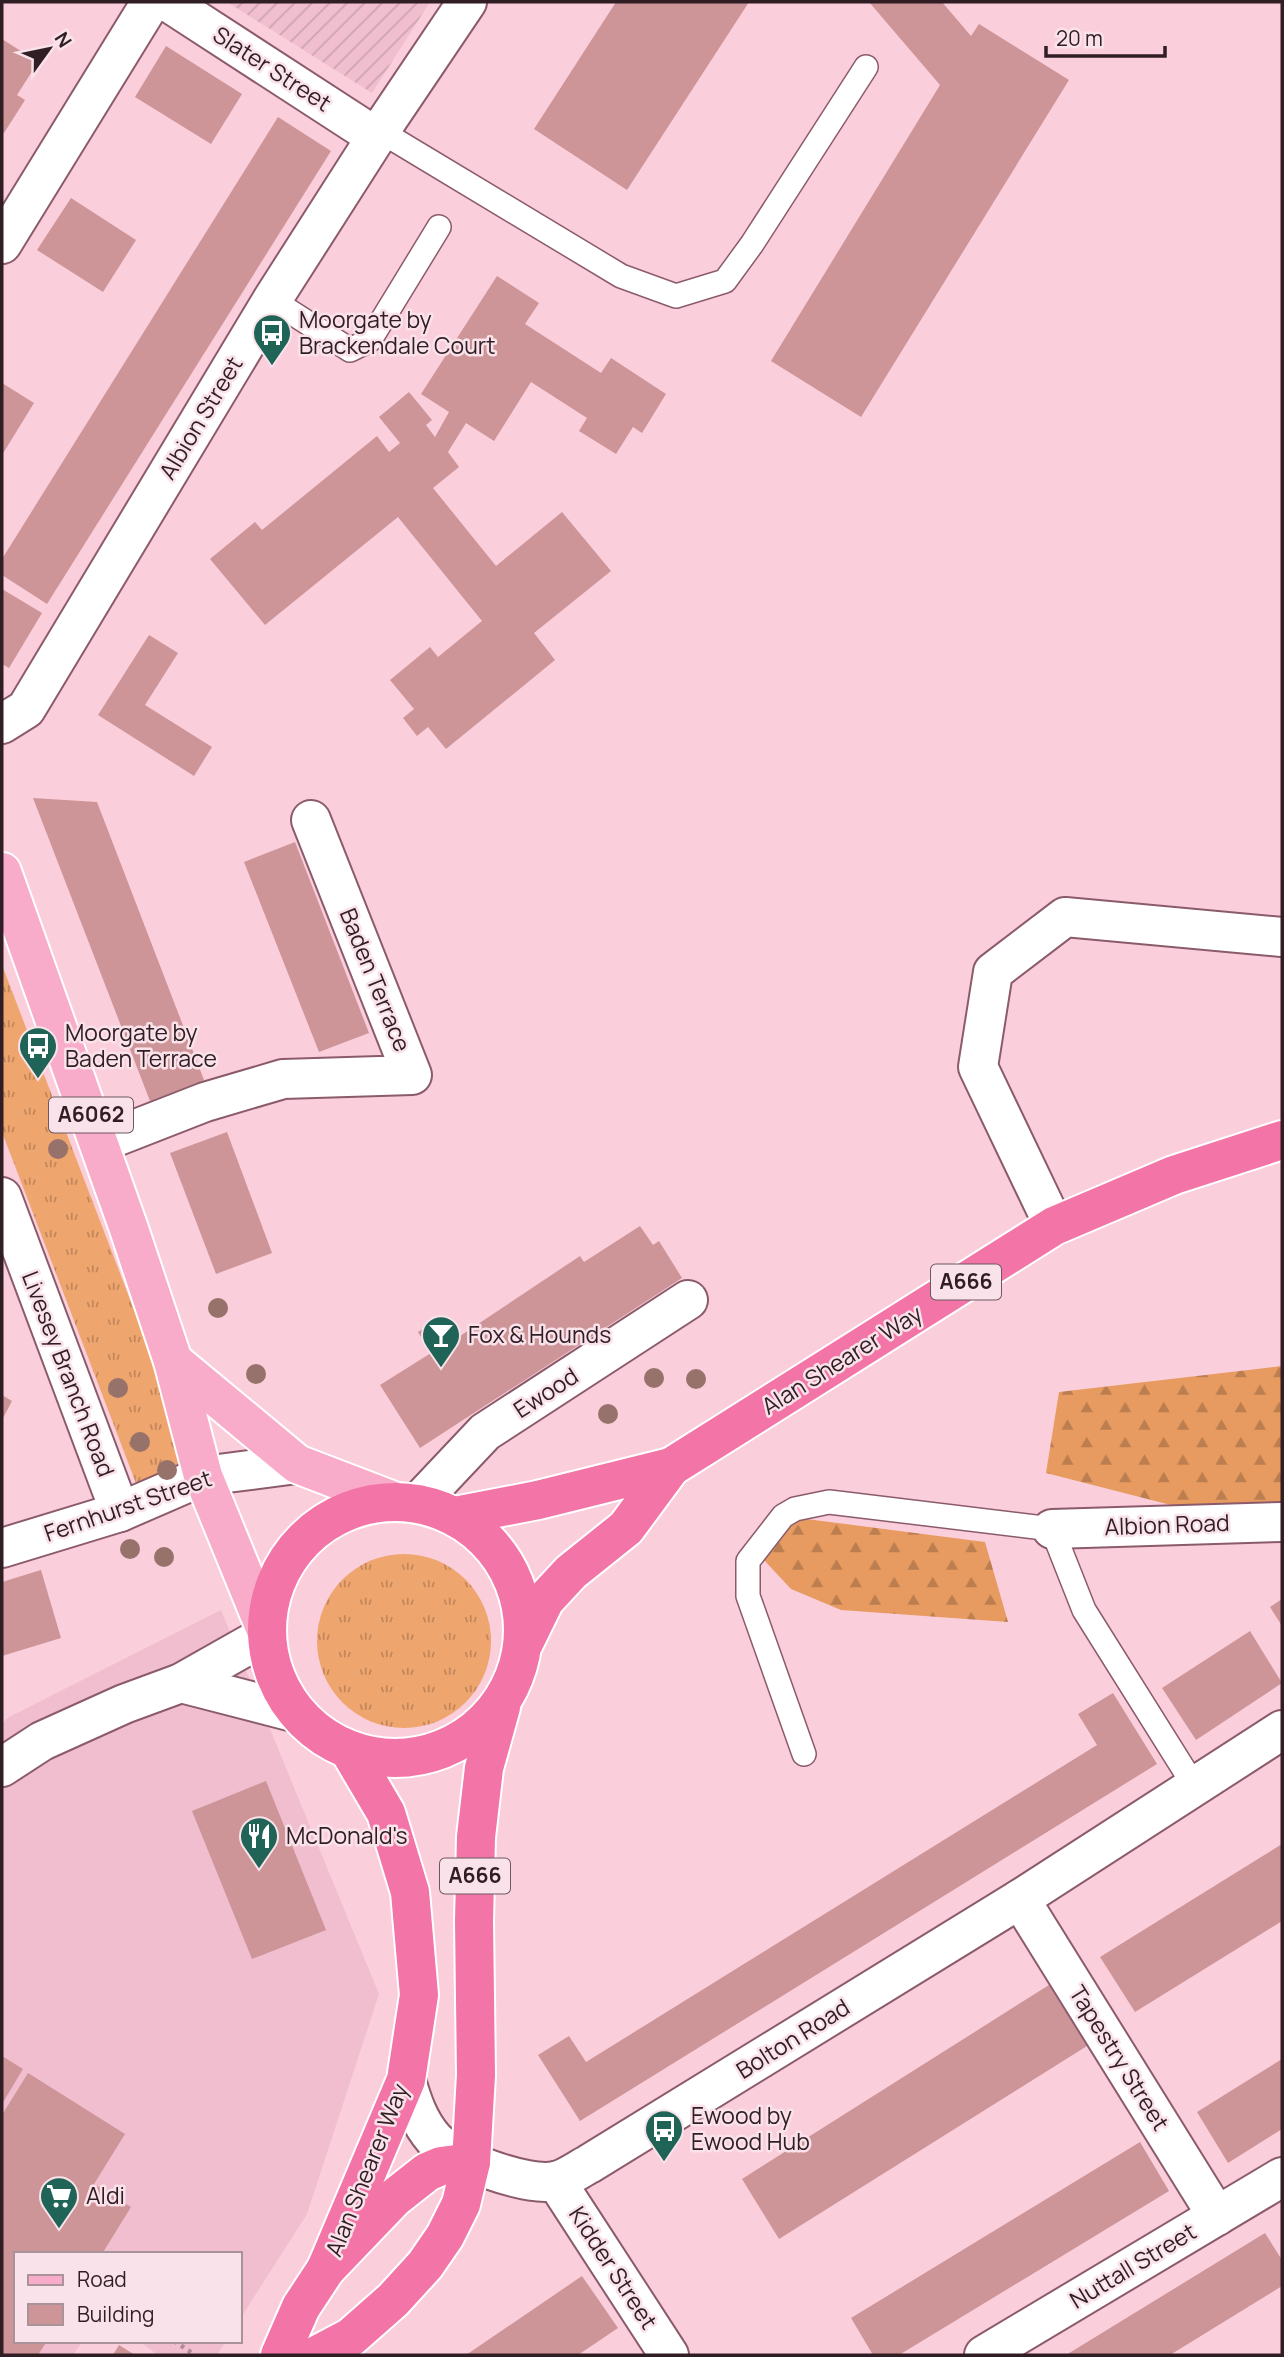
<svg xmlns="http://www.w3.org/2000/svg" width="1284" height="2357" viewBox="0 0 1284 2357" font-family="Manrope,sans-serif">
<defs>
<pattern id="industrial-furrows" width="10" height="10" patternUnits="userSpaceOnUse" patternTransform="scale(1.75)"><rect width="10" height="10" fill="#f0becf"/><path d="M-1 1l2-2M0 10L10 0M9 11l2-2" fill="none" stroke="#cea3b2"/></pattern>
<pattern id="grass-tufts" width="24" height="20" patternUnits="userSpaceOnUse" patternTransform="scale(1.75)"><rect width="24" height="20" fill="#efa56e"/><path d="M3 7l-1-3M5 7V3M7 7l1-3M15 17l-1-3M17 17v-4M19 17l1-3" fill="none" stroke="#c2865a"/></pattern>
<pattern id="forest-firs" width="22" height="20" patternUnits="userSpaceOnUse" patternTransform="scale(1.75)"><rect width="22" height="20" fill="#e79b60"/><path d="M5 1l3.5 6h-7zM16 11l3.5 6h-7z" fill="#bc7e4f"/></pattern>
</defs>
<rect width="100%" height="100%" fill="#fbcedc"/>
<g fill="#f0becf">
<polygon points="221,1610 379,1994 307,2214 240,2319 240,2254 16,2254 16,2341 83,2341 73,2355 2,2355 2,1723 9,1717"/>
<polygon points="139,2341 226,2341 217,2355 158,2355"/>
</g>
<polygon fill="url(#industrial-furrows)" points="227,2 430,2 372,93"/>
<g fill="url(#grass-tufts)">
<polygon points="2,965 195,1469 139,1491 2,1132"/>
<circle cx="404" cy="1641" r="87"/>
</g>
<g fill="url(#forest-firs)">
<polygon points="1282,1366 1282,1514 1241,1523 1046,1473 1059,1392"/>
<polygon points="791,1517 985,1542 1008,1622 841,1610 791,1589 763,1559"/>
</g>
<g fill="#cd9597">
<polygon points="616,2 749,2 627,190 534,129"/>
<polygon points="869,2 942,2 971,36 979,24 1069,80 861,417 771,361 940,85"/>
<polygon points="2,39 38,62 17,95 25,100 4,133 2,131"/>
<polygon points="166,46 242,94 211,144 135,97"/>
<polygon points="278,117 331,151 47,604 2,575 2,559"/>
<polygon points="71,198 136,240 103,292 37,250"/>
<polygon points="497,276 539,303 525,324 601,373 611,358 666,394 642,433 633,427 616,454 579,431 587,418 531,382 494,441 466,423 448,452 459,467 433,488 496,566 562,512 611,571 534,633 555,660 446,749 428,727 417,736 403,718 414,709 390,680 430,647 438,657 482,621 398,517 265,625 210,559 255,522 262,530 377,436 389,452 400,443 379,417 409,392 432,420 426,425 435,437 449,412 421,394"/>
<polygon points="2,383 34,403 2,455"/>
<polygon points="2,589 42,613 9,668 2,664"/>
<polygon points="149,635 178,653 145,705 212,747 194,776 98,715"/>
<polygon points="33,798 97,802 204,1080 150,1101"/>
<polygon points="295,842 369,1033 319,1052 244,862"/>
<polygon points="227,1132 272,1253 216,1274 170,1153"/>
<polygon points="640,1226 653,1245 659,1241 682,1278 420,1448 380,1385 431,1353 418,1332 443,1316 457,1338 580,1256 584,1262"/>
<polygon points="2,1395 12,1401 2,1420"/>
<polygon points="41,1570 61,1638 2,1656 2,1582"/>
<polygon points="1282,1599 1282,1626 1270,1607"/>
<polygon points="1250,1631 1282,1683 1196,1740 1162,1688"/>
<polygon points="1113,1693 1157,1764 580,2121 538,2055 569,2036 586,2062 1097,1745 1078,1714"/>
<polygon points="266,1781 326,1930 252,1959 192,1811"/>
<polygon points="1282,1844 1282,1921 1135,2012 1100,1957"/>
<polygon points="1049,1985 1087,2046 779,2239 742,2179"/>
<polygon points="2,2056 23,2069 2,2104"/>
<polygon points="1282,2059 1282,2129 1228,2163 1197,2112"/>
<polygon points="28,2073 125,2134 94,2184 131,2207 102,2254 16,2254 16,2341 47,2341 38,2355 2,2355 2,2115"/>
<polygon points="1140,2142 1169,2191 899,2355 873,2355 851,2318"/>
<polygon points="1265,2233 1282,2260 1282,2286 1170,2355 1066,2355"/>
<polygon points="582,2276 618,2328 578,2355 466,2355"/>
<polygon points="119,2345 135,2355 113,2355"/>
</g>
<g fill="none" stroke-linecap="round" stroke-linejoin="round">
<defs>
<g id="lane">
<polyline points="380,131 621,276 676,296 725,281 752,244 866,67"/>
<polyline points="272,300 350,350 370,340 439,227"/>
<polyline points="804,1754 748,1596 748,1561 783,1516 795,1509 829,1502 1052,1529 1084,1610 1195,1787"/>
</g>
<g id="street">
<polyline points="168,2 376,137"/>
<polyline points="2,244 151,2"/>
<polyline points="2,724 26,709 272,300 380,131 467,2"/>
<polyline points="100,1143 205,1102 283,1079 412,1075 311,820"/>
<polyline points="2,1197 120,1512"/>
<polyline points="1054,1226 978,1067 993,972 1065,917 1282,937"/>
<polyline points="418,1503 485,1432 688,1300"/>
<polyline points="1052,1529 1282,1522"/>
<polyline points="2,1548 120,1512 203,1476 297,1464"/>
<polyline points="181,1683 297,1713"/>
<polyline points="2,1767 42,1741 124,1704 181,1683 266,1635"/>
<polyline points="1020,1899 1217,2216"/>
<path d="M406 2080C412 2101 419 2122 434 2139 453 2160 527 2187 555 2181 566 2179 579 2169 589 2164L1020 1899 1282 1730"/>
<polyline points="556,2181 669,2355"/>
<polyline points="984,2355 1282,2177"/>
</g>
<g id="primary">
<polyline points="2,872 129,1229 173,1361 203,1476 266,1630"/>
<polyline points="173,1361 297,1464 391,1500"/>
</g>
<g id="highway">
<circle cx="395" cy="1630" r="128"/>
<polyline points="455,1516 538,1500 671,1467 1054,1226 1174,1175 1282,1140"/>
<polyline points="524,1643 545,1600 571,1572 626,1528 671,1467"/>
<polyline points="326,2269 406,2080 419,1995 410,1892 386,1813 349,1750"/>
<polyline points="280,2355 301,2307 326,2269 394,2198 427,2172 441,2166 471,2162"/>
<polyline points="317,2355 351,2337 393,2300 425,2265 445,2236 461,2204 471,2162 476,2075 474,1921 476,1837 484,1768 501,1707"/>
</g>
</defs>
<use href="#lane" stroke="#8b5b6c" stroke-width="26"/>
<use href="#street" stroke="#8b5b6c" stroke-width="42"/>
<use href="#primary" stroke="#fff" stroke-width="42"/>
<use href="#highway" stroke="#fff" stroke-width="42"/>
<polyline stroke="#af8b97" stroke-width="4.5" stroke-dasharray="3.5 5" stroke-linecap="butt" points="174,2341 195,2355"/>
<use href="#lane" stroke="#fff" stroke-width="23"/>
<use href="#street" stroke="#fff" stroke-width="38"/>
<use href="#primary" stroke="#f8acca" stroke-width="38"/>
<use href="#highway" stroke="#f374a6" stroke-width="38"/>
</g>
<g fill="#97726a">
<circle cx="58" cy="1149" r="10"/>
<circle cx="218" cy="1308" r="10"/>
<circle cx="256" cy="1374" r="10"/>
<circle cx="654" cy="1378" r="10"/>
<circle cx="696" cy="1379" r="10"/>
<circle cx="118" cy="1388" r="10"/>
<circle cx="608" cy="1414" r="10"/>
<circle cx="140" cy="1442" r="10"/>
<circle cx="167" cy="1470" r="10"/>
<circle cx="130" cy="1549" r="10"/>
<circle cx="164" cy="1557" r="10"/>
</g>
<defs>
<symbol id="bus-pin" viewBox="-11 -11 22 30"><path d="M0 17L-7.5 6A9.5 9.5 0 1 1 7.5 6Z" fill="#1f6456" stroke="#f9e2e9"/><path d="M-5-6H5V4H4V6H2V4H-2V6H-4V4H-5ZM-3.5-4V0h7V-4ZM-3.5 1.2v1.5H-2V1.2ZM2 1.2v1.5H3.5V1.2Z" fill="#fff"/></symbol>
<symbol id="bar-pin" viewBox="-11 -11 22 30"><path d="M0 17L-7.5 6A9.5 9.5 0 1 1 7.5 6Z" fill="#1f6456" stroke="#f9e2e9"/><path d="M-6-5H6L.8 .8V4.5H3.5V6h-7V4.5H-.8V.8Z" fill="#fff"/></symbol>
<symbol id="restaurant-pin" viewBox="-11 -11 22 30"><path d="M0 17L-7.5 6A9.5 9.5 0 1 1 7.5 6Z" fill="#1f6456" stroke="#f9e2e9"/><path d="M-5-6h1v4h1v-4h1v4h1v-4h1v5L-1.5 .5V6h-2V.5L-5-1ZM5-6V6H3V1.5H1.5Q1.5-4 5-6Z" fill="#fff"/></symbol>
<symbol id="supermarket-pin" viewBox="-11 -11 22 30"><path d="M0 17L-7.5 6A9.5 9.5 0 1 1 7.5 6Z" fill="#1f6456" stroke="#f9e2e9"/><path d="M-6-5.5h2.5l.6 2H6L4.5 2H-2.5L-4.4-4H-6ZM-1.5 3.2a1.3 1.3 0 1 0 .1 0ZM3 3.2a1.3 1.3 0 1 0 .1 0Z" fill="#fff"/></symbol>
</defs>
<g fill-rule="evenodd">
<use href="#bus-pin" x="250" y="311" width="44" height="60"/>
<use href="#bus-pin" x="16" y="1024" width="44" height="60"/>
<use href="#bar-pin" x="419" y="1313" width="44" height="60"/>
<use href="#restaurant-pin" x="237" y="1814" width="44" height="60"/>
<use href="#bus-pin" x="642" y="2107" width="44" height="60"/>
<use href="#supermarket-pin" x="37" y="2174" width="44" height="60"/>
</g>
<g text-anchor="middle" stroke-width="5" stroke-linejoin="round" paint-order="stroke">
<g fill="#f9e2e9" stroke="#6d585f" stroke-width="2">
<rect x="49" y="1097.5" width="84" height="35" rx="5"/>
<rect x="931" y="1264.5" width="70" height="35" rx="5"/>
<rect x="440" y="1858.5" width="70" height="35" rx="5"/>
</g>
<g font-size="21" font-weight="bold" fill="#311d24">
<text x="91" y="1122">A6062</text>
<text x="966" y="1289">A666</text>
<text x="475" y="1883">A666</text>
</g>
<g font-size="23" fill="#311d24" stroke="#f9e2e9">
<text transform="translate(272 69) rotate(33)" y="8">Slater Street</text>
<text transform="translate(201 418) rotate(-59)" y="8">Albion Street</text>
<text transform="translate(375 980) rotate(68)" y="8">Baden Terrace</text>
<text transform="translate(842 1360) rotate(-32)" y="8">Alan Shearer Way</text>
<text transform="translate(68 1374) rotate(69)" y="8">Livesey Branch Road</text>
<text transform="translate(546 1393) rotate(-33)" y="8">Ewood</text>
<text transform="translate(128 1506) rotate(-19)" y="8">Fernhurst Street</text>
<text transform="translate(1167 1525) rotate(-2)" y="8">Albion Road</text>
<text transform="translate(793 2039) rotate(-32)" y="8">Bolton Road</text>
<text transform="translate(1119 2058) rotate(58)" y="8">Tapestry Street</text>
<text transform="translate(367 2170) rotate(-68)" y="8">Alan Shearer Way</text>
<text transform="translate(1133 2266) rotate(-31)" y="8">Nuttall Street</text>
<text transform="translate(613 2268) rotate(57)" y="8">Kidder Street</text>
</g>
<g font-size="23" fill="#311d24" stroke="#f9e2e9" text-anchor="start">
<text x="299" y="328">Moorgate by<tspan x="299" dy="26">Brackendale Court</tspan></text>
<text x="65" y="1041">Moorgate by<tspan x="65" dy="26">Baden Terrace</tspan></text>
<text x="468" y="1343">Fox &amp; Hounds</text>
<text x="286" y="1844">McDonald's</text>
<text x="691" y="2124">Ewood by<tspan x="691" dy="26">Ewood Hub</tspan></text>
<text x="86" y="2204">Aldi</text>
</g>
</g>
<rect width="1284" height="2357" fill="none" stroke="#311d24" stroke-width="7"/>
<rect x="14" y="2252" width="228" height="91" fill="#f9e2e9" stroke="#a9939a" stroke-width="2"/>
<rect x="28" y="2275" width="35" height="10" fill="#f8acca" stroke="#a9939a" stroke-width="2"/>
<text x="77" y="2287" font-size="21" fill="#311d24">Road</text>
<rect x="28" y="2304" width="35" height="21" fill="#cd9597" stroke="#a9939a" stroke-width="2"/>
<text x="77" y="2322" font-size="21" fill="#311d24">Building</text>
<g transform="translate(49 49) rotate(57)" stroke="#f9e2e9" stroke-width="5" paint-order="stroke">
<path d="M0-5L12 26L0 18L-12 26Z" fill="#311d24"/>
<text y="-10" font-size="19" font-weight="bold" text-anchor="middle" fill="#311d24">N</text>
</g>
<path d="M1046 46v10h119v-10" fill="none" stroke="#311d24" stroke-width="3.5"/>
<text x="1056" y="46" font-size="21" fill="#311d24" stroke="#f9e2e9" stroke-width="5" paint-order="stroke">20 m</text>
</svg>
